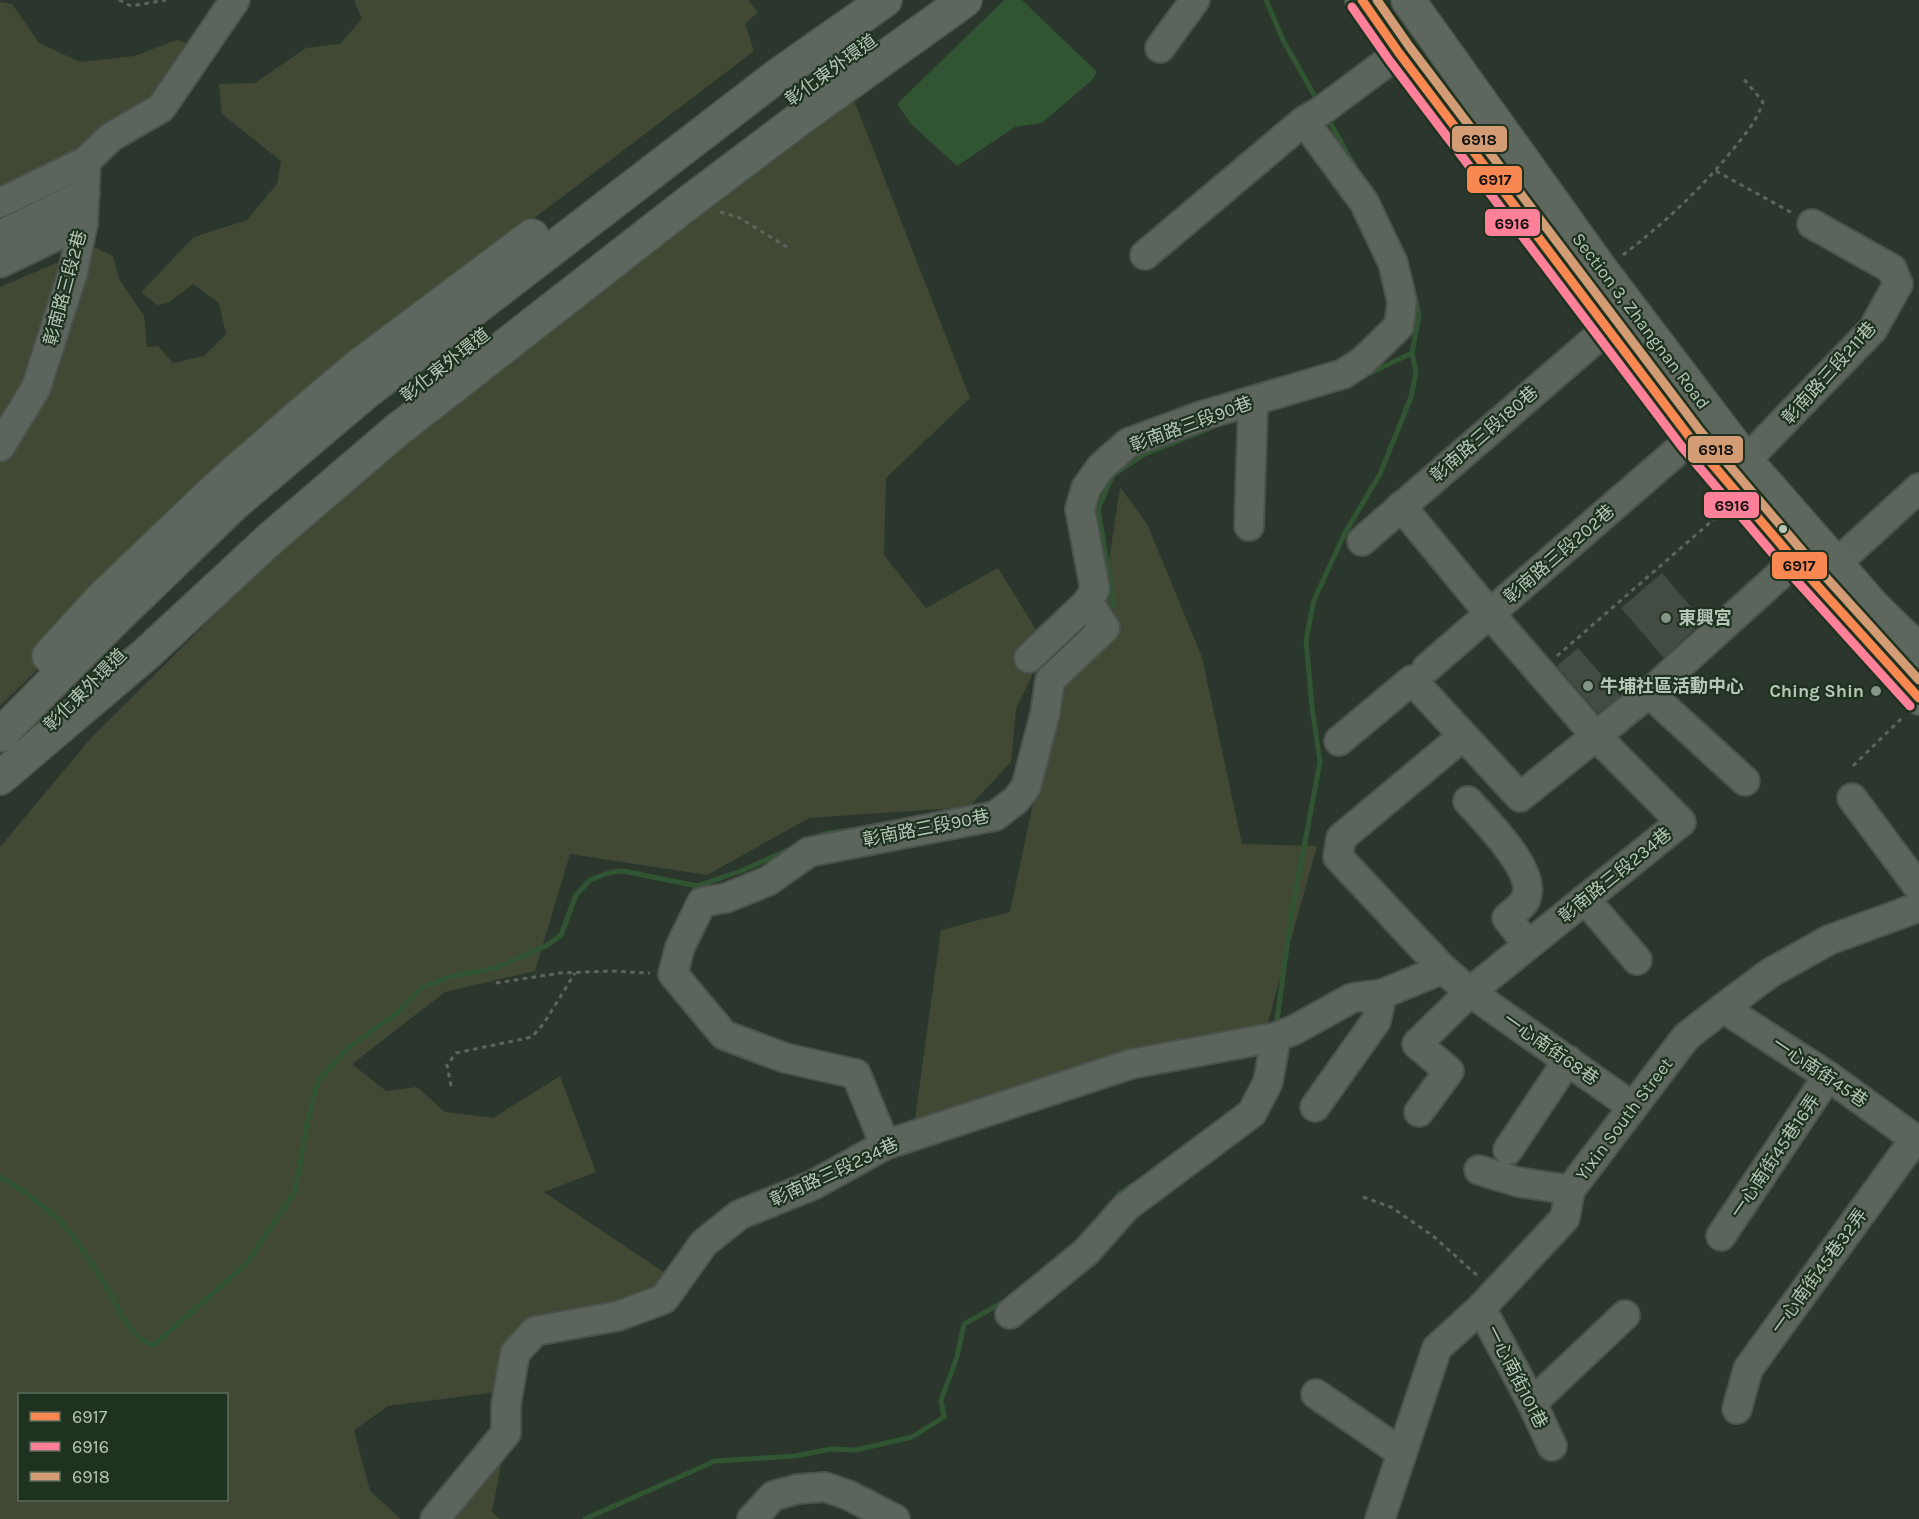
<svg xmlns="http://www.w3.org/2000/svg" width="1919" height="1519" viewBox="0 0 1919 1519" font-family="Karla,'Noto Sans TC',sans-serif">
<rect width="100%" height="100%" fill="#2b372c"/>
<g fill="#414935" fill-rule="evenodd">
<polygon points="354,0 748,0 758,12 745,24 754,51 516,232 200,509 0,706 0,287 94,247 113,256 119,279 144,316 147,347 158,346 173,363 204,356 226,334 219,303 193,284 168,303 157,305 141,292 194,237 247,220 277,184 281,161 222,114 219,84 255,83 306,48 340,44 362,19"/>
<polygon points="0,2 12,4 39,43 80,62 135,56 176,40 197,46 167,91 0,214"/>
<path d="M854 100 970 398 886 478 884 555 926 608 998 568 1046 646 1016 709 1011 762 969 807 809 818 707 875 570 854 535 971 445 992 352 1064 386 1091 417 1087 445 1112 493 1118 560 1076 596 1172 544 1192 680 1283 534 1339 497 1392 388 1406 354 1430 370 1491 401 1519H0V847L91 738 322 508 726 177ZM20 1394H226V1500H20Z"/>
<polygon points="1120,487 1147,524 1202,657 1242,844 1317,846 1268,1022 1158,1046 983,1106 915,1119 941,930 1010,912 1054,704 1107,574"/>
<polygon points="493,1452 501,1465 492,1512 500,1519 439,1519"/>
</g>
<polygon fill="#315433" points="1004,0 1022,0 1097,72 1092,80 1042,123 1015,127 957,166 911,124 897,104"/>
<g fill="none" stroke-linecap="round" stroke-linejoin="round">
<g stroke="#315433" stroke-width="5">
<polyline points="1266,0 1283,40 1318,102"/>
<polyline points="1327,117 1355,167"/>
<polyline points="1366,375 1412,353 1419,315 1415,297"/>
<polyline points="1105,612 1114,604 1098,509 1113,475 1143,455 1210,428"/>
<polyline points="1054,658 1065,644 1088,625"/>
<polyline points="815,838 823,834 850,830"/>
<polyline points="1277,1020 1291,917 1320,762 1312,707 1306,640 1314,600 1345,533 1380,474 1411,397 1416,372 1412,353"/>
<path d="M0 1177C15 1184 52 1212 63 1224 80 1244 95 1268 108 1290 121 1311 128 1337 154 1345L246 1264 295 1192 307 1124 318 1081 347 1049 397 1013 422 987 453 976 495 968 546 946 561 935 576 895 590 880 611 872 623 871 697 886 741 871 790 849"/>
<polyline points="1115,1200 1119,1194 1132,1185"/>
<polyline points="585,1519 715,1461 795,1456 831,1449 856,1450 912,1437 944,1417 941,1400 957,1357 964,1324 1005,1301"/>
</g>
</g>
<g fill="#424c42">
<polygon points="1662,573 1703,621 1664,658 1621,608"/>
<polygon points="1578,648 1620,696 1598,713 1557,666"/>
</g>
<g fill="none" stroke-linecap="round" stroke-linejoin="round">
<defs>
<g id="minor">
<polyline points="1160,48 1195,0"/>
<polyline points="0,203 86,161"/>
<polyline points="1812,224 1892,269 1898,284"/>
<polyline points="0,235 85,193"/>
<polyline points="1145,255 1304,121 1321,111 1399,53"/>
<polyline points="0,263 83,223"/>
<polyline points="0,447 36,388 73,272 83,223 86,161 111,137 161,108 235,0"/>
<polyline points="1731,476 1873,329 1898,284"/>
<polyline points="1249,526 1253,402"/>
<polyline points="1362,541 1608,328"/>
<polyline points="1029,658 1088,602"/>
<polyline points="1427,668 1691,439"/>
<polyline points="1649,693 1745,781"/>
<polyline points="1463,736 1341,838 1338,857 1443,969 1470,992 1633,1107"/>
<polyline points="1339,741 1412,680 1520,797 1596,736 1490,614 1401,506"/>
<polyline points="1852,798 1919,888"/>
<path d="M1468 801C1485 820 1537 871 1526 898 1524 905 1513 912 1507 918L1528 945"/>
<polyline points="1585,899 1637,960"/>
<polyline points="1723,1008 1828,1076 1915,1139 1748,1369 1737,1409"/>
<polyline points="1315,1107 1376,1021 1382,994"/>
<polyline points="1419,1112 1449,1071 1417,1044 1470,992 1681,822 1596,736 1649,693 1795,561 1837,563 1919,488"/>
<polyline points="885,1145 856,1074 785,1058 724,1035 673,974 680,947 702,902 726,898 768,881 809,852 995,816 1016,800 1026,787 1045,714 1050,680 1105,628 1088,602 1095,589 1080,509 1086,488 1101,467 1128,443 1201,416 1343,374 1363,361 1399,326 1402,301 1393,263 1364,202 1304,121"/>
<polyline points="1508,1150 1568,1060"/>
<polyline points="1479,1170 1518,1182 1570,1190"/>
<polyline points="1721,1236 1828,1076"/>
<polyline points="1481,1308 1532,1403 1552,1446"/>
<polyline points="1010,1314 1086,1252 1126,1207 1252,1113 1268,1082 1276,1037"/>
<polyline points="1316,1394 1402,1453"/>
<polyline points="1532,1403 1625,1315"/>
<polyline points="435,1519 506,1433 506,1405 515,1353 535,1331 618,1316 664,1299 704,1243 739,1215 813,1185 885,1145 1131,1064 1276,1037 1294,1030 1352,998 1382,994 1443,969"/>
<polyline points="752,1519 773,1496 798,1489 825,1487 848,1495 895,1519"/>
<polyline points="1380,1519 1437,1348 1481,1308 1565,1218 1570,1190 1686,1037 1723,1008 1770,973 1829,940 1919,907"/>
</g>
<g id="major">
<polyline points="1362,0 1399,53 1691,439 1795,561 1919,698"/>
<polyline points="1408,0 1602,271 1747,462 1874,607 1919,651"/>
<polyline points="49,656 100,600 216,489 290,424 356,368 532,236"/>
<polyline points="0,735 118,616 235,503 365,393 777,76 885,0"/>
<polyline points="0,778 146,654 270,539 396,431 688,203 806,114 965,0"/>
</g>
</defs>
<use href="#minor" stroke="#4a524b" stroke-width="32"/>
<use href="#major" stroke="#495449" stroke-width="36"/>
<g stroke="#5d665d" stroke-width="3" stroke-dasharray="4.5 4.5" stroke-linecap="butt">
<polyline points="119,0 131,6 166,0"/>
<polyline points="1716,171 1794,214"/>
<polyline points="720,212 738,217 787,247"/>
<path d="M1623 255C1666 222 1706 184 1739 142 1749 129 1758 118 1763 102L1743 78"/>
<polyline points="1557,656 1721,513"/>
<polyline points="1853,766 1903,717"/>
<polyline points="496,983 560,973 612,971 650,973"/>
<polyline points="451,1086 447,1065 456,1053 532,1037 544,1023 575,973"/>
<polyline points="1363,1197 1391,1207 1433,1236 1479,1277"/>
</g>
<use href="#minor" stroke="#5b655c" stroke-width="28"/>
<use href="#major" stroke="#5d675d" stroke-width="33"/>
<defs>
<polyline id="bus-1" points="1362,0 1399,53 1691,439 1795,561 1919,698"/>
<polyline id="bus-2" points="1352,7 1389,60 1682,447 1786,569 1910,706"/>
<polyline id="bus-3" points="1377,0 1409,46 1700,431 1804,553 1919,680"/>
</defs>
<use href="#bus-1" stroke="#1f311f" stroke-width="14"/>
<use href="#bus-2" stroke="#1f311f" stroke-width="14"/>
<use href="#bus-3" stroke="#1f311f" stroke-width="14"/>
<use href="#bus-1" stroke="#f88751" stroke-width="9"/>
<use href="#bus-2" stroke="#ff8098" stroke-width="9"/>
<use href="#bus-3" stroke="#d39c74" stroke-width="9"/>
</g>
<circle fill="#b6c7b7" stroke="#1f311f" stroke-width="2" cx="1783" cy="529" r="5"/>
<g fill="#859586" stroke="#1f311f" stroke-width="2">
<circle cx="1666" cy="618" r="6"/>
<circle cx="1588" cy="686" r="6"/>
<circle cx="1876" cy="691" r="6"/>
</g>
<g text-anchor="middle" stroke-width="4.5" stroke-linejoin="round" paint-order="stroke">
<g font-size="18" fill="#b6c7b7" stroke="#1f311f">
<text transform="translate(831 70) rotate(-36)" y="6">彰化東外環道</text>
<text transform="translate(65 288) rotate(-75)" y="6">彰南路三段2巷</text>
<text transform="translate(1641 321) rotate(53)" y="6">Section 3, Zhangnan Road</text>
<text transform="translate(445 365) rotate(-38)" y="6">彰化東外環道</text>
<text transform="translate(1829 373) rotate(-48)" y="6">彰南路三段211巷</text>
<text transform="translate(1191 424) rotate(-20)" y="6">彰南路三段90巷</text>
<text transform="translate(1484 434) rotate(-41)" y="6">彰南路三段180巷</text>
<text transform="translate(1559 554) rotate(-41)" y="6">彰南路三段202巷</text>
<text transform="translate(85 690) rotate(-45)" y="6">彰化東外環道</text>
<text transform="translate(926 828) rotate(-11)" y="6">彰南路三段90巷</text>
<text transform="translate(1615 875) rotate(-39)" y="6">彰南路三段234巷</text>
<text transform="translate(1551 1049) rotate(35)" y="6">一心南街68巷</text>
<text transform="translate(1820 1072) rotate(34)" y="6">一心南街45巷</text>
<text transform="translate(1624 1119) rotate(-53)" y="6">Yixin South Street</text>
<text transform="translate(1775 1156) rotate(-56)" y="6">一心南街45巷16弄</text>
<text transform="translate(834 1172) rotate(-25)" y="6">彰南路三段234巷</text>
<text transform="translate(1819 1271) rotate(-54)" y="6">一心南街45巷32弄</text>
<text transform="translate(1517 1377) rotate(63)" y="6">一心南街101巷</text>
</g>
<g font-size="18" font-weight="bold" fill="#b6c7b7" stroke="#1f311f" text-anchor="start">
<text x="1678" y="624">東興宮</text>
<text x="1600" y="692">牛埔社區活動中心</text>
<text x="1864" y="697" text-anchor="end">Ching Shin</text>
</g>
</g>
<g stroke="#1f311f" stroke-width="2">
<rect x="1451" y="125" width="57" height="28" rx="6" fill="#d39c74"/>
<rect x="1466" y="165" width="57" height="29" rx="6" fill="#f88751"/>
<rect x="1484" y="208" width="57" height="29" rx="6" fill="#ff8098"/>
<rect x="1687" y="435" width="57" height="29" rx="6" fill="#d39c74"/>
<rect x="1703" y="491" width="57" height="28" rx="6" fill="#ff8098"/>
<rect x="1771" y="551" width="57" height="29" rx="6" fill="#f88751"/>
</g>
<g font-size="16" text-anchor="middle" font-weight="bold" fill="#111">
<text x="1479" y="145">6918</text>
<text x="1495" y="185">6917</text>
<text x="1512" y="229">6916</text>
<text x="1716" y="455">6918</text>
<text x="1732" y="511">6916</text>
<text x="1799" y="571">6917</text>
</g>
<rect x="18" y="1393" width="210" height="108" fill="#1f311f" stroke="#5b6d5c" stroke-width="1.5"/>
<rect x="30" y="1412" width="30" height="9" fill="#f88751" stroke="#5b6d5c" stroke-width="1.5"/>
<text x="72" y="1423" font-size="18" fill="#b6c7b7">6917</text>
<rect x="30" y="1442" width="30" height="9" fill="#ff8098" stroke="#5b6d5c" stroke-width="1.5"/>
<text x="72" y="1453" font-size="18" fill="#b6c7b7">6916</text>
<rect x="30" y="1472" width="30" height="9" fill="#d39c74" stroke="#5b6d5c" stroke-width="1.5"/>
<text x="72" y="1483" font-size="18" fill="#b6c7b7">6918</text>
</svg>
